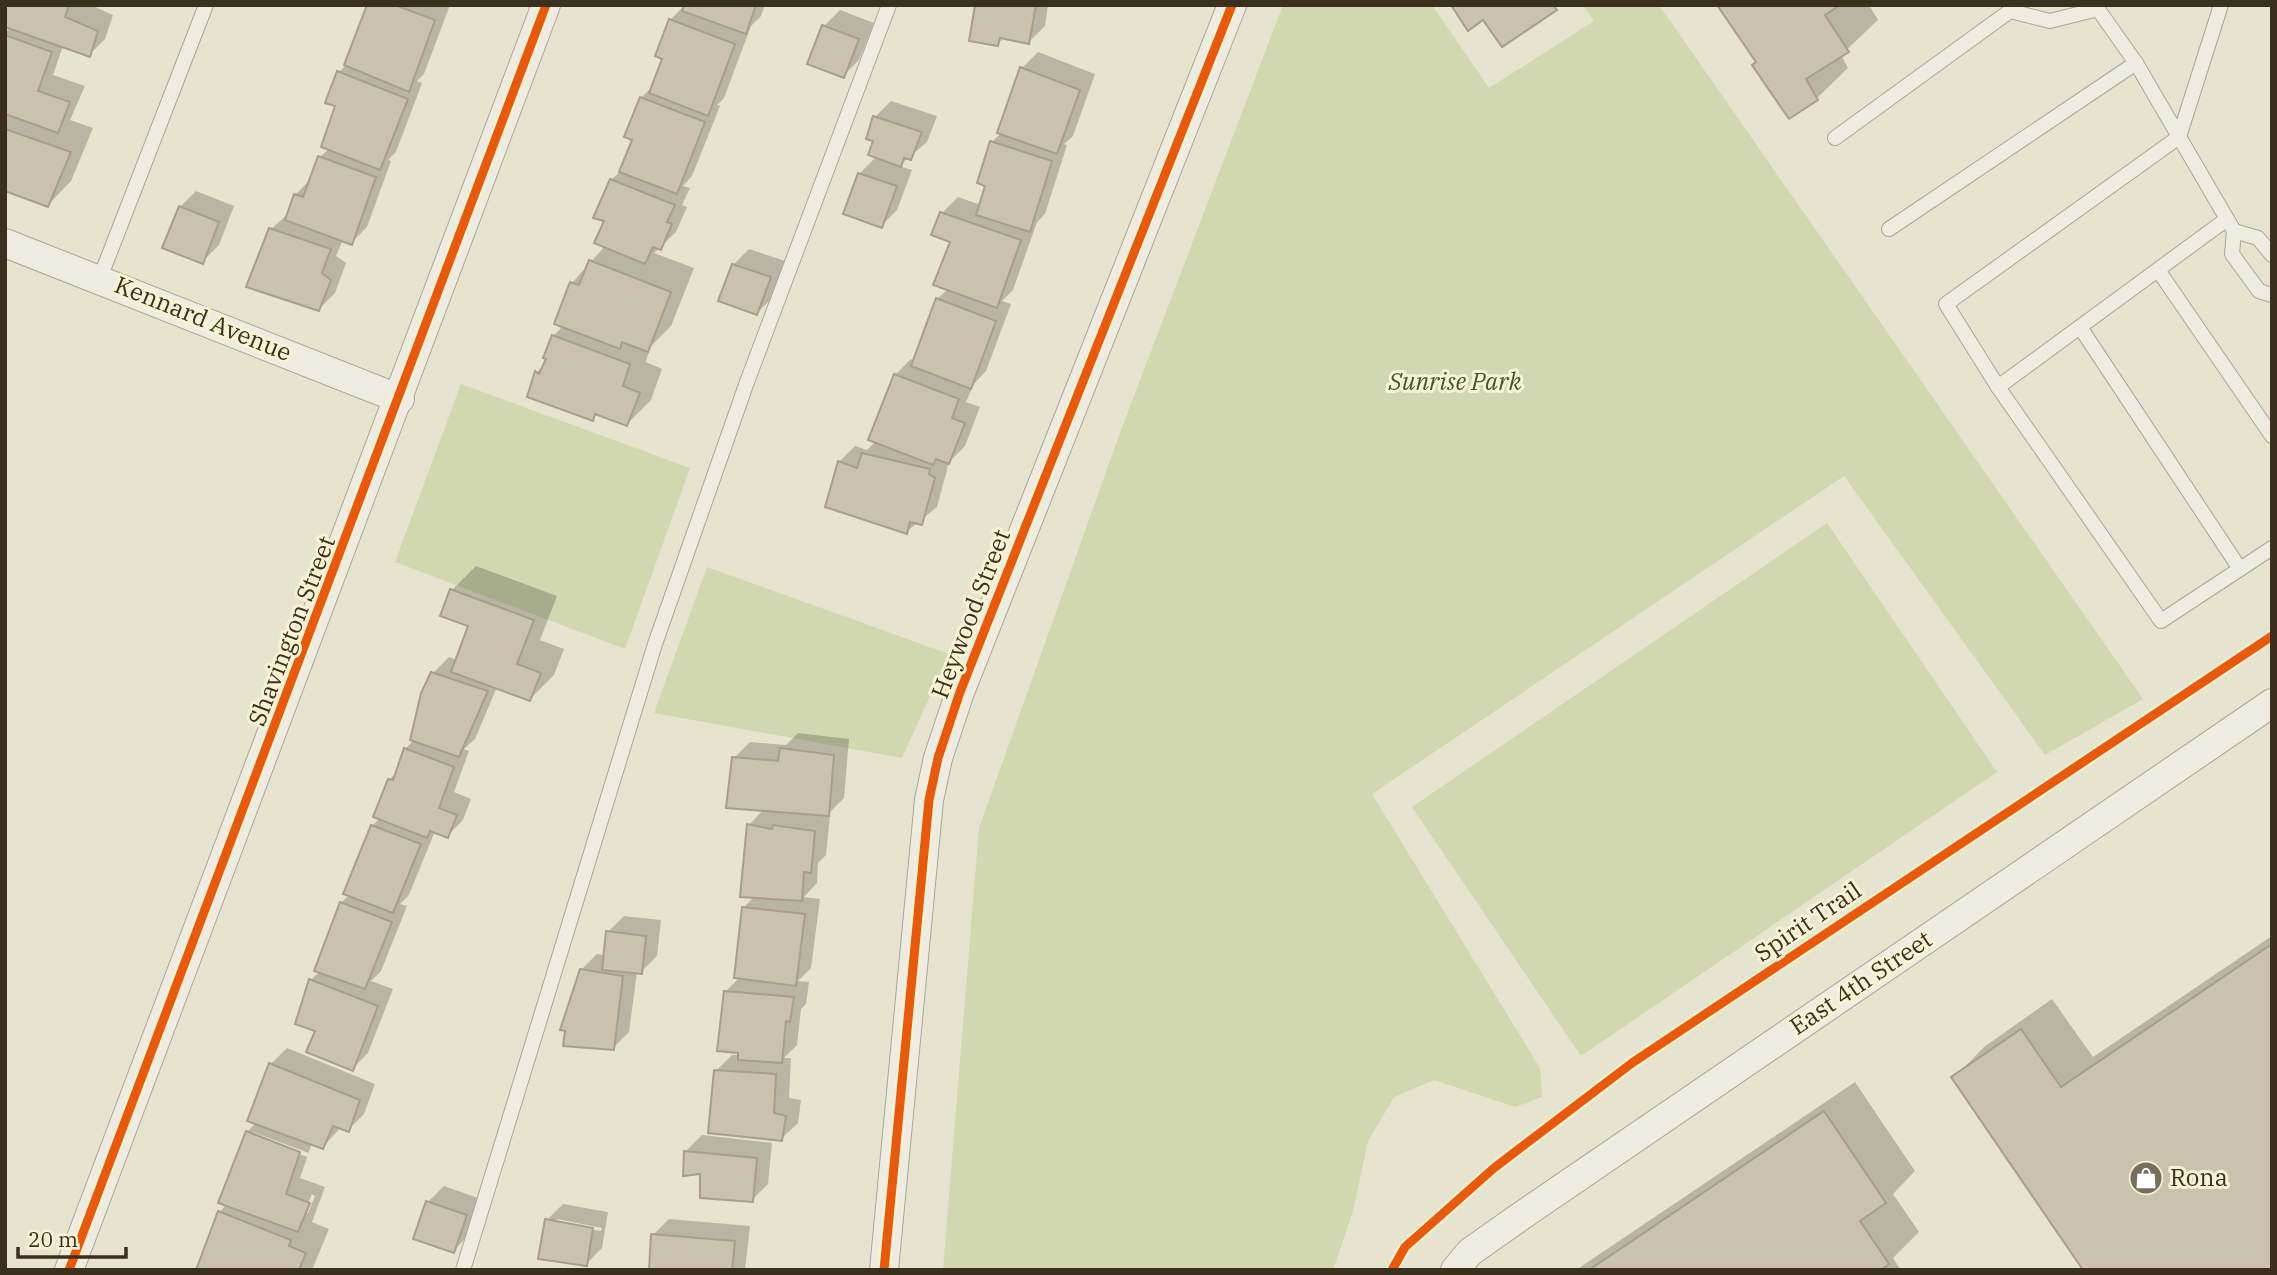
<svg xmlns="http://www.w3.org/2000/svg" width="2277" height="1275" viewBox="0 0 2277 1275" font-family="'IBM Plex Serif',serif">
<rect width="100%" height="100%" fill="#e6e3ce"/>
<g fill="#d1d8b0">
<polygon points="1283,5 1432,5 1489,88 1594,21 1583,5 1659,5 2143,699 2045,755 1844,476 1372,794 1540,1068 1542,1097 1515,1107 1434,1080 1394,1097 1368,1141 1353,1211 1333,1270 943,1270 979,828 1121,430"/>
<polygon points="461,384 690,468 625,649 395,562"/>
<polygon points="1827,523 1997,772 1581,1056 1412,807"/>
<polygon points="707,567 949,654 902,758 654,713"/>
</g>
<g fill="#0003" fill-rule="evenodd">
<polygon points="6,5 91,5 113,15 105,39 89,55 63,46 53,75 85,86 70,120 93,128 71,181 48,205 5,189 5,33 11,27"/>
<polygon points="369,5 450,5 424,74 417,81 422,83 396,152 388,160 391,161 367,227 351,243 343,240 336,256 346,263 335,293 319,309 249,286 271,229 289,213 295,195 312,178 320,157 329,149 337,105 339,72 346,65"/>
<polygon points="685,5 765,5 761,16 751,26 724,98 717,105 720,106 692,176 683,186 690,188 682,205 687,207 676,232 654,253 694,268 671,326 650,347 646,362 662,369 651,400 627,424 598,413 593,419 529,396 537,372 546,363 553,336 564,325 572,283 605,246 611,180 622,170 634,139 641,98 654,85 664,58 670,20"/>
<polygon points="977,5 1048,5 1045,26 1029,42 1004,37 997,44"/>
<polygon points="1719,5 1869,5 1878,20 1841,55 1848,68 1817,98 1790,116 1758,62"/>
<polygon points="840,10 874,23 859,60 843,76 809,63 824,26"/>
<polygon points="1038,52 1095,74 1073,136 1064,144 1067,145 1045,214 1037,222 1013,290 1002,301 1011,304 986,371 974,384 966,402 980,407 965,446 949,462 937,507 906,532 839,462 855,446 867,450 876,441 895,375 911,359 915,361 937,299 948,289 952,241 942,213 958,197 981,205 987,185 992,142 1001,133 1022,68"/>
<polygon points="891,101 937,116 927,142 899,166 912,170 897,210 881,226 859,174 877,156 875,117"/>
<polygon points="196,191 234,206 219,245 203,261 180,207"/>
<polygon points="749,249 785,261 773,297 757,313 733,265"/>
<polygon points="476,566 557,596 540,640 564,649 554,675 530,699 497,687 475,739 464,749 469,751 454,792 471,799 463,820 447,836 435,831 409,895 400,904 407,906 381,971 371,981 393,989 368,1053 352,1069 317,1030 311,980 320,971 341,903 350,894 372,826 380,818 389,780 398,771 405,749 414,740 433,673 449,657 457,660 471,625 442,615 452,590"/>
<polygon points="798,733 849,739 844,798 827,815 830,815 826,855 818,863 817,883 804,897 820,899 811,968 798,981 809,982 806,1004 801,1009 797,1045 784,1058 791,1058 789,1098 801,1100 798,1123 781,1139 716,1071 732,1055 740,1055 726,991 740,977 743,908 755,896 749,825 764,809 734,758 750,742 786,745"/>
<polygon points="624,916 661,920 657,956 641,972 637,972 629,1032 613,1048 581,970 597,954 605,955 608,932"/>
<polygon points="2272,936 2272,1270 1954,1078 1984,1047 2052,999 2093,1057"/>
<path d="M287 1048 375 1084 364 1114 348 1130 341 1127 323 1147 312 1143 300 1178 325 1187 312 1222 329 1229 312 1270H197L220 1212 227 1204 247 1132 257 1122 249 1120 271 1064ZM253 1132 309 1153 307 1157 253 1136ZM312 1194 315 1196 308 1213H304Z"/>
<polygon points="1855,1082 1915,1171 1893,1194 1919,1232 1893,1258 1901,1270 1576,1270"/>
<polygon points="702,1135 772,1143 768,1184 752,1200 702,1172 686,1151"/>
<polygon points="444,1186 481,1199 469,1235 453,1251 428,1202"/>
<path d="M563 1204 608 1212 602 1248 586 1264 547 1220ZM557 1219 602 1228 601 1231 557 1223Z"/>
<polygon points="669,1219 750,1226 745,1270 651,1270 653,1235"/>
</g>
<g fill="#cac1af" stroke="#a79e8d" stroke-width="2">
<polygon points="5,5 69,5 65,17 98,31 90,57 5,27"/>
<polygon points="367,5 395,5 435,20 409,92 344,65"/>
<polygon points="684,5 756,5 746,34 682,11"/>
<polygon points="975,5 1036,5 1029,44 1000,38 998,46 969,41"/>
<polygon points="1451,5 1553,5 1557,10 1502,47 1483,20 1468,31"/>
<polygon points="1717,5 1840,5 1825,15 1849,52 1806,79 1818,100 1789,119 1752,65 1756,62"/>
<polygon points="669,19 735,44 708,116 649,93 662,59 655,56"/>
<polygon points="822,25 859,39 844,78 807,64"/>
<polygon points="5,35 52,52 38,91 70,102 58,133 5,114"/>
<polygon points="1020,67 1080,90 1057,154 997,133"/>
<polygon points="337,71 408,99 380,170 321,147 335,106 325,103"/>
<polygon points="640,97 705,122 677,194 619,172 632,140 624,137"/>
<polygon points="873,116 922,132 911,160 904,158 901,167 868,155 873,141 866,139"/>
<polygon points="5,129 71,152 48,207 5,191"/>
<polygon points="990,141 1052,161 1030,232 976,215 985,186 977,183"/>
<polygon points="318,156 376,177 352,245 285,220 294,194 303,197"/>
<polygon points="858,173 897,186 882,228 843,214"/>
<polygon points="610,179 675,205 667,222 672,224 661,250 653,247 645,264 594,243 604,221 593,218"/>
<polygon points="179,206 219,222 203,264 162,248"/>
<polygon points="940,212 1021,240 997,308 933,285 950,242 931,235"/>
<polygon points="269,228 331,249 322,273 331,280 319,311 246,287"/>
<polygon points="589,260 671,292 648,352 622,342 620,349 554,324 570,282 579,285"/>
<polygon points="732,264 771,277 757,315 718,301"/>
<polygon points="936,298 996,321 971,389 911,366"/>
<polygon points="552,335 630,364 623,386 640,393 627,426 595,414 593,421 527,397 535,371 539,374 546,359 543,358"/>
<polygon points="894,374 959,399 952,418 965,423 949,464 936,459 933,465 868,440"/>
<polygon points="862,453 930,469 929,474 935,478 922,525 910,522 907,534 825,507 838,461 857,468"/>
<polygon points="450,589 534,620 517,664 541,673 530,701 451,672 468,626 440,616"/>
<polygon points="431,672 488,691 459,757 410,740 421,693"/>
<polygon points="404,748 454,767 439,808 457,815 448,838 430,831 427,838 373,817 388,779 393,780"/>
<polygon points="780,748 834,755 829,816 726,808 732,757 778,761"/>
<polygon points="747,824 772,829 773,825 815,831 811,873 804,872 802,901 740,897"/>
<polygon points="371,825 421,844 393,913 343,894"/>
<polygon points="340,902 392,922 365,989 314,971"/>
<polygon points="742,907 805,914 796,986 734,978"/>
<polygon points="606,931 646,936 642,974 602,970"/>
<polygon points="2272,944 2272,1270 2083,1270 1951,1077 2021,1029 2061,1087"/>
<polygon points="580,969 623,976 614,1050 563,1046 565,1031 560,1030"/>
<polygon points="309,979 378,1006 353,1071 306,1052 315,1031 295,1024"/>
<polygon points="724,991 794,997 790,1022 786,1021 782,1063 738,1060 738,1053 717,1051"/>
<polygon points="269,1063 360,1100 349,1132 333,1126 323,1149 247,1121"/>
<polygon points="714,1070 776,1074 774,1113 786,1116 782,1141 708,1133"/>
<polygon points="1824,1111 1886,1203 1860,1221 1889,1264 1881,1270 1589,1270"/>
<polygon points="246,1131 300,1152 286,1194 310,1203 298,1232 218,1203"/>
<polygon points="684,1151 757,1158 753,1202 700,1198 700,1174 683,1176"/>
<polygon points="426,1201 467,1215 454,1253 413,1239"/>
<polygon points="218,1211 291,1240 289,1246 306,1253 299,1270 196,1270"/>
<polygon points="545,1219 593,1228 587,1266 538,1259"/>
<polygon points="651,1234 735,1241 732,1270 649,1270"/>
</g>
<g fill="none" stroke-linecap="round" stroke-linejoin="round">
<defs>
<g id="service">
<polyline points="2095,5 2136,63 2234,231"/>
<polyline points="1835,138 2010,11 2050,21 2098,9"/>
<polyline points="2227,219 1998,387 2161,621 2272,548"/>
<polyline points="1889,229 2136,63"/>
<polyline points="2272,255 2258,238 2234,231 2232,254 2259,291 2272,295"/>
<polyline points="2158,270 2272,436"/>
<polyline points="100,278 206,5"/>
<polyline points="2080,327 2240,569"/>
<polyline points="1998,387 1946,304 2179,137 2221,5"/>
<polyline points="463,1270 655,644 747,382 889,5"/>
</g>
<g id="minor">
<polyline points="5,243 400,399"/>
<polyline points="69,1270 546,5"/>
<polyline points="884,1270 929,800 938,758 960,692 1232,5"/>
<polyline points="1455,1270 1470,1252 1524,1214 2272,703"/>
</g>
</defs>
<use href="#service" stroke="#aba797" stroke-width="16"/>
<use href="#minor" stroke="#aba797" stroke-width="30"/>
<use href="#service" stroke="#eeece0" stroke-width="14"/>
<use href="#minor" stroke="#eeece0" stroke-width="28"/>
<defs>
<g id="cycleway">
<polyline points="69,1270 546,5"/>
<polyline points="884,1270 929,800 938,758 960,692 1232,5"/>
<polyline points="1392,1270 1405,1247 1494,1168 1632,1063 2272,636"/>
</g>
</defs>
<use href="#cycleway" stroke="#f7f2d4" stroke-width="13"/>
<use href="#cycleway" stroke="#e8590c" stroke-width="9"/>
</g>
<defs>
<symbol id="shop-disc" viewBox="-11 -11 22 22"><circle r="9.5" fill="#776f5c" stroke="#f7f2d4"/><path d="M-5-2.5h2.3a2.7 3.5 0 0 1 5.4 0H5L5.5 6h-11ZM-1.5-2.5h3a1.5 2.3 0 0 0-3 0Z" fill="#fff"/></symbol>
</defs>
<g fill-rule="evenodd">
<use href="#shop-disc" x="2127" y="1159" width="38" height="38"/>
</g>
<g text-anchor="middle" stroke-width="6" stroke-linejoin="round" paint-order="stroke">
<g font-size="24" fill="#3b301e" stroke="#f7f2d4">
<text transform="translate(203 319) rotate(22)" y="8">Kennard Avenue</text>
<text transform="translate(971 614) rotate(-69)" y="8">Heywood Street</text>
<text transform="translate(292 631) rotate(-69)" y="8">Shavington Street</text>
<text transform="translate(1808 922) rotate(-34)" y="8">Spirit Trail</text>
<text transform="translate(1861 983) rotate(-34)" y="8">East 4th Street</text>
</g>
<g font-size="24" font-style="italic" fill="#435923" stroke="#f7f2d4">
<text x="1455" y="390">Sunrise Park</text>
</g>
<g font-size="24" fill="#3b301e" stroke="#f7f2d4" text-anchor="start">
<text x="2170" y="1186">Rona</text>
</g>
</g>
<rect width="2277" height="1275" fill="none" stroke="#3b301e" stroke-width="14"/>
<path d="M18 1247v10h108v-10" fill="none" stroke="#3b301e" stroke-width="3.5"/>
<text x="28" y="1247" font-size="21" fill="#3b301e" stroke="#f7f2d4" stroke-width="5" paint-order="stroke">20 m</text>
</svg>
